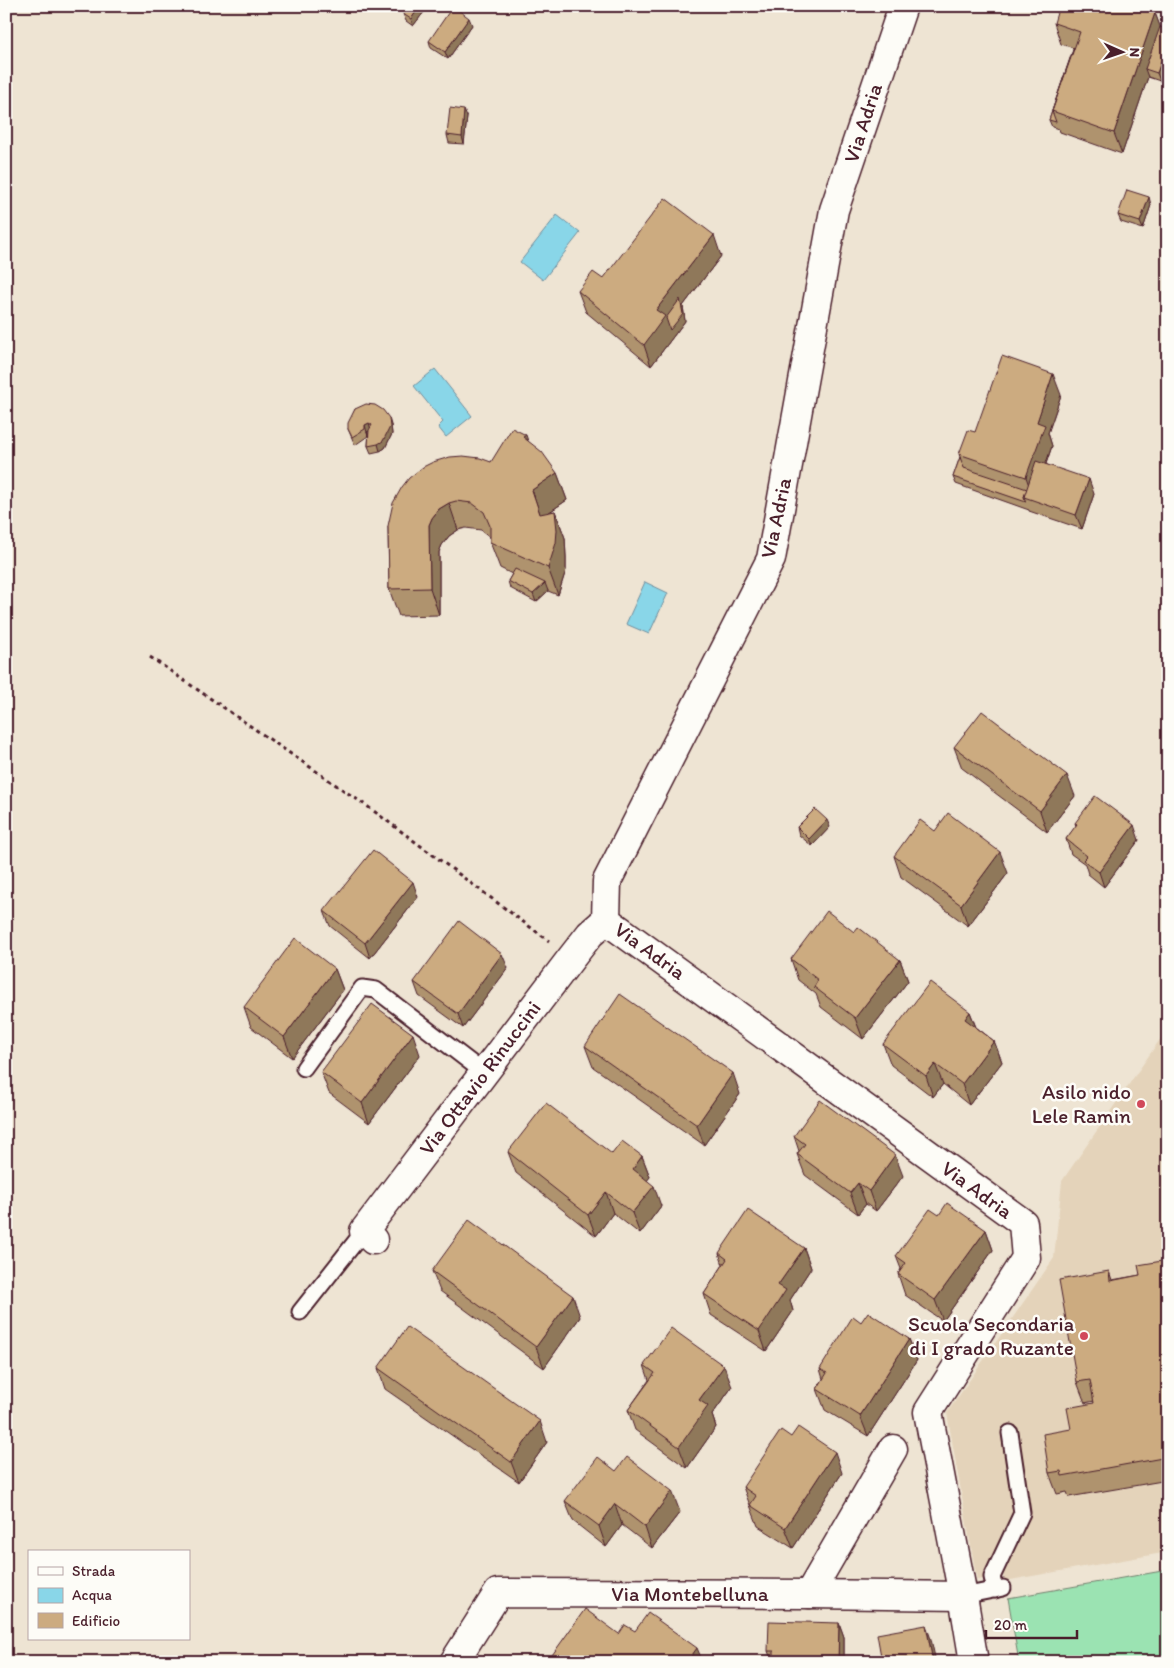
<svg xmlns="http://www.w3.org/2000/svg" width="1174" height="1668" viewBox="0 0 1174 1668" font-family="Itim,sans-serif">
<rect width="100%" height="100%" fill="#eee4d3"/>
<filter id="ink" filterUnits="userSpaceOnUse"><feTurbulence type="fractalNoise" baseFrequency=".02" numOctaves="2"/><feDisplacementMap in="SourceGraphic" scale="10" xChannelSelector="R" yChannelSelector="G"/><feConvolveMatrix kernelMatrix="1 2 1 2 8 2 1 2 1" color-interpolation-filters="sRGB"/></filter>
<g filter="url(#ink)">
<polygon fill="#e4d3ba" points="1168,1028 1168,1552 1005,1581 1003,1575 977,1580 947,1413 1054,1258 1062,1181"/>
<polygon fill="#9be3b2" stroke="#72816e" points="1168,1570 1168,1662 1019,1662 1008,1598"/>
<g fill="#89d6e8" stroke="#708d9c">
<polygon points="557,215 580,233 543,280 520,262"/>
<polygon points="435,369 472,416 446,437 438,427 443,422 414,386"/>
<polygon points="645,582 668,593 649,634 626,624"/>
</g>
<g fill="none" stroke-linecap="round" stroke-linejoin="round">
<defs>
<g id="lane">
<polyline points="304,1068 362,988 376,990 483,1072"/>
<polyline points="300,1312 364,1231"/>
<polyline points="995,1590 992,1577 1022,1513 1010,1433"/>
<polyline points="963,1596 1003,1588"/>
</g>
<g id="street">
<polyline points="606,920 1023,1223 1026,1258 928,1412 963,1596 974,1662"/>
<polyline points="606,920 607,881 771,559 834,210 903,6"/>
<polyline points="373,1240 364,1231 572,957 590,934 606,920"/>
<polyline points="809,1594 893,1449"/>
<polyline points="454,1662 498,1593 809,1594 963,1596"/>
</g>
</defs>
<use href="#lane" stroke="#4a1f2b" stroke-width="19"/>
<use href="#street" stroke="#4a1f2b" stroke-width="31"/>
<polyline stroke="#4a1f2b" stroke-width="3" stroke-dasharray="4 4" stroke-linecap="butt" points="150,657 371,809 549,941"/>
<use href="#lane" stroke="#fdfcf7" stroke-width="15"/>
<use href="#street" stroke="#fdfcf7" stroke-width="28"/>
</g>
<g fill="#af936e" stroke="#4a1f2b">
<polygon points="409,6 422,6 424,12 413,26 406,21 403,14"/>
<polygon points="1155,13 1160,27 1168,29 1168,57 1160,81 1148,77 1122,154 1060,132 1059,129 1052,127 1049,120 1074,48 1061,44 1054,23"/>
<polygon points="472,25 448,59 431,48 429,41"/>
<polygon points="467,117 464,144 449,143 447,135"/>
<polygon points="1151,205 1143,229 1121,222 1118,215"/>
<polygon points="721,256 683,306 685,321 651,366 586,312 578,291 603,279"/>
<polygon points="1061,395 1048,433 1052,446 1046,464 1094,494 1082,529 1029,511 1029,510 956,484 953,477 960,457 959,454 975,432"/>
<polygon points="355,409 391,425 392,434 385,448 380,451 371,453 368,446 369,431 367,432 368,436 355,445 348,429"/>
<polygon points="528,441 557,473 567,500 548,513 555,511 565,538 566,557 566,570 558,595 548,591 536,602 510,588 508,581 512,574 500,568 490,542 490,537 481,530 466,528 458,530 449,536 442,545 439,552 439,615 399,616 389,589 388,526 491,462"/>
<polygon points="954,747 1075,796 1047,832 962,768"/>
<polygon points="1075,823 1139,840 1104,887 1088,874 1085,864 1071,854 1066,839 1076,826"/>
<polygon points="797,827 830,827 812,846 799,835"/>
<polygon points="935,831 1008,873 968,926 901,877 894,856"/>
<polygon points="418,897 370,958 330,926 324,911"/>
<polygon points="854,932 900,960 908,981 863,1039 821,1007 816,994 798,980 791,959"/>
<polygon points="508,968 463,1028 419,996 414,982"/>
<polygon points="335,969 343,990 292,1058 251,1027 244,1007"/>
<polygon points="970,1012 976,1027 994,1041 1002,1062 969,1105 943,1084 933,1097 891,1065 883,1044"/>
<polygon points="585,1046 740,1094 704,1145 593,1067"/>
<polygon points="420,1055 369,1123 329,1093 321,1072"/>
<polygon points="794,1136 903,1176 876,1211 866,1204 858,1214 805,1175 797,1154 799,1151"/>
<polygon points="508,1152 612,1154 642,1156 650,1177 647,1180 661,1206 640,1234 613,1213 596,1236 516,1173"/>
<polygon points="939,1215 986,1230 993,1250 943,1321 905,1295 898,1274 901,1269 896,1256"/>
<polygon points="804,1248 811,1268 790,1300 793,1311 766,1351 711,1315 704,1294 723,1265 719,1253"/>
<polygon points="1168,1260 1168,1480 1069,1497 1067,1492 1057,1494 1049,1473 1071,1429 1094,1403 1094,1401 1085,1403 1077,1382 1109,1271 1112,1280 1140,1275"/>
<polygon points="432,1271 580,1317 544,1368 440,1291"/>
<polygon points="861,1322 909,1339 917,1360 868,1436 825,1410 817,1389 823,1379 820,1369"/>
<polygon points="644,1365 732,1387 712,1415 716,1427 687,1468 635,1430 628,1410 649,1380"/>
<polygon points="378,1368 547,1442 519,1482 385,1389"/>
<polygon points="616,1471 680,1512 652,1548 622,1525 606,1547 573,1521 565,1501"/>
<polygon points="842,1473 793,1548 758,1526 743,1487"/>
<polygon points="839,1623 844,1637 844,1662 772,1662 768,1651"/>
</g>
<g fill="#8f785a" stroke="#4a1f2b">
<polygon points="420,6 422,6 424,12 413,26 411,19"/>
<polygon points="1155,13 1163,34 1145,69 1148,77 1122,154 1114,133"/>
<polygon points="469,18 472,25 448,59 445,52"/>
<polygon points="1168,42 1168,57 1160,81 1157,73"/>
<polygon points="464,110 467,117 464,144 462,137"/>
<polygon points="1149,197 1151,205 1143,229 1140,222"/>
<polygon points="714,235 721,256 683,306 685,321 651,366 644,345 656,310"/>
<polygon points="1053,374 1061,395 1048,433 1052,446 1033,500 1031,491 1026,477 1037,422"/>
<polygon points="389,418 391,425 392,434 385,448 380,451 378,444"/>
<polygon points="369,423 371,430 367,432 368,436 365,425"/>
<polygon points="526,435 535,462 523,437"/>
<polygon points="557,473 567,500 542,517 540,514 532,490"/>
<polygon points="1089,479 1094,494 1082,529 1076,515"/>
<polygon points="449,503 458,530 449,536 442,545 439,552 439,615 430,588 429,525 432,518 439,509"/>
<polygon points="555,511 565,538 566,557 566,570 558,595 548,568"/>
<polygon points="545,583 548,591 536,602 533,594"/>
<polygon points="1067,775 1075,796 1047,832 1040,811"/>
<polygon points="827,820 830,827 812,846 809,839"/>
<polygon points="1134,825 1139,840 1104,887 1099,872"/>
<polygon points="1000,852 1008,873 968,926 961,905"/>
<polygon points="413,882 418,897 370,958 365,943"/>
<polygon points="502,954 508,968 463,1028 458,1014"/>
<polygon points="900,960 908,981 863,1039 855,1018"/>
<polygon points="335,969 343,990 292,1058 284,1037"/>
<polygon points="970,1012 978,1033 965,1019"/>
<polygon points="413,1034 420,1055 369,1123 362,1103"/>
<polygon points="994,1041 1002,1062 969,1105 962,1084"/>
<polygon points="935,1064 943,1084 933,1097 926,1076"/>
<polygon points="733,1073 740,1094 704,1145 697,1125"/>
<polygon points="895,1155 903,1176 876,1211 869,1191"/>
<polygon points="642,1156 650,1177 640,1190 633,1169"/>
<polygon points="858,1183 866,1204 858,1214 850,1193"/>
<polygon points="654,1186 661,1206 640,1234 632,1213"/>
<polygon points="606,1192 613,1213 596,1236 588,1215"/>
<polygon points="986,1230 993,1250 943,1321 935,1300"/>
<polygon points="804,1248 811,1268 790,1300 793,1311 766,1351 759,1331 778,1285"/>
<polygon points="573,1296 580,1317 544,1368 536,1347"/>
<polygon points="909,1339 917,1360 868,1436 860,1416"/>
<polygon points="724,1366 732,1387 712,1415 716,1427 687,1468 679,1447 699,1400"/>
<polygon points="540,1421 547,1442 519,1482 511,1462"/>
<polygon points="835,1452 842,1473 793,1548 785,1528"/>
<polygon points="672,1491 680,1512 652,1548 645,1527"/>
<polygon points="615,1504 622,1525 606,1547 599,1526"/>
<polygon points="839,1623 844,1637 844,1662 838,1662"/>
<polygon points="926,1625 931,1639 936,1662 933,1662"/>
<polygon points="697,1648 703,1662 687,1662"/>
</g>
<g fill="#ccab80" stroke="#4a1f2b">
<polygon points="409,6 420,6 411,19 403,14"/>
<polygon points="453,6 469,18 445,52 429,41"/>
<polygon points="1059,6 1135,6 1155,13 1114,133 1052,111 1080,32 1054,23"/>
<polygon points="1160,27 1168,29 1168,42 1157,73 1145,69"/>
<polygon points="1074,47 1052,111 1056,122 1049,120"/>
<polygon points="450,108 464,110 462,137 447,135"/>
<polygon points="1127,190 1149,197 1140,222 1118,215"/>
<polygon points="665,198 714,235 656,310 665,316 644,345 578,291 593,272 603,279"/>
<polygon points="680,299 683,314 670,330 666,318"/>
<polygon points="1002,356 1053,374 1037,422 1045,425 1026,477 959,454 968,430 975,432"/>
<polygon points="366,404 375,405 383,410 389,418 390,427 383,441 378,444 368,446 369,430 372,425 369,423 365,425 365,429 352,437 348,429 348,423 355,409"/>
<polygon points="512,428 526,435 523,437 542,452 557,473 532,490 540,514 555,511 557,530 556,543 548,568 490,542 490,526 484,512 472,503 456,501 449,503 439,509 432,518 429,525 430,588 389,589 388,526 393,503 402,487 409,478 423,467 433,462 450,457 463,456 480,458 491,462"/>
<polygon points="960,457 964,468 1027,489 1024,497 1026,502 953,477"/>
<polygon points="1036,461 1089,479 1076,515 1024,497"/>
<polygon points="515,569 545,583 533,594 508,581"/>
<polygon points="982,711 1067,775 1040,811 954,747"/>
<polygon points="1095,796 1134,825 1099,872 1083,860 1087,856 1066,839 1077,824 1075,823"/>
<polygon points="815,809 827,820 809,839 797,827"/>
<polygon points="948,813 1000,852 961,905 894,856 920,820 935,831"/>
<polygon points="373,850 413,882 365,943 324,911"/>
<polygon points="827,911 854,932 858,927 900,960 855,1018 814,987 818,980 791,959"/>
<polygon points="459,921 502,954 458,1014 414,982"/>
<polygon points="295,938 335,969 284,1037 244,1007"/>
<polygon points="930,982 970,1012 965,1019 994,1041 962,1084 935,1064 926,1076 883,1044"/>
<polygon points="620,994 733,1073 697,1125 585,1046"/>
<polygon points="372,1004 413,1034 362,1103 321,1072"/>
<polygon points="820,1100 895,1155 869,1191 858,1183 850,1193 797,1154 805,1144 794,1136"/>
<polygon points="546,1103 612,1154 622,1141 642,1156 633,1169 654,1186 632,1213 606,1192 588,1215 508,1152"/>
<polygon points="947,1203 986,1230 935,1300 898,1274 906,1263 896,1256 930,1209 939,1215"/>
<polygon points="748,1210 804,1248 778,1285 786,1290 759,1331 704,1294 727,1259 719,1253"/>
<polygon points="469,1220 573,1296 536,1347 432,1271"/>
<polygon points="1168,1260 1168,1457 1062,1476 1061,1471 1049,1473 1043,1434 1071,1429 1067,1408 1094,1403 1090,1380 1077,1382 1059,1280 1109,1271 1110,1281 1140,1275 1138,1265"/>
<polygon points="868,1312 909,1339 860,1416 817,1389 827,1373 820,1369 853,1316 861,1322"/>
<polygon points="407,1327 540,1421 511,1462 378,1368"/>
<polygon points="671,1328 724,1366 699,1400 708,1406 679,1447 628,1410 655,1373 644,1365"/>
<polygon points="798,1427 835,1452 785,1528 750,1505 756,1496 743,1487 781,1430 791,1437"/>
<polygon points="598,1457 616,1471 627,1457 672,1491 645,1527 615,1504 599,1526 565,1501"/>
<polygon points="585,1609 619,1634 625,1625 635,1631 648,1613 697,1648 687,1662 556,1662 550,1658"/>
<polygon points="769,1621 839,1623 838,1662 774,1661 774,1651 768,1651"/>
<polygon points="926,1625 933,1662 882,1662 877,1634"/>
</g>
</g>
<g fill="#d1495b" stroke="#fdfcf7" stroke-width="2">
<circle cx="1141" cy="1104" r="5"/>
<circle cx="1084" cy="1336" r="5"/>
</g>
<g text-anchor="middle" stroke-width="5" stroke-linejoin="round" paint-order="stroke">
<g font-size="21" fill="#4a1f2b" stroke="#fdfcf7">
<text transform="translate(863 123) rotate(-72)" y="7">Via Adria</text>
<text transform="translate(776 518) rotate(-78)" y="7">Via Adria</text>
<text transform="translate(650 951) rotate(36)" y="7">Via Adria</text>
<text transform="translate(480 1078) rotate(-53)" y="7">Via Ottavio Rinuccini</text>
<text transform="translate(977 1190) rotate(36)" y="7">Via Adria</text>
<text x="690" y="1601">Via Montebelluna</text>
</g>
<g font-size="21" fill="#4a1f2b" stroke="#fdfcf7" text-anchor="end">
<text x="1131" y="1099">Asilo nido<tspan x="1131" dy="24">Lele Ramin</tspan></text>
<text x="1074" y="1331">Scuola Secondaria<tspan x="1074" dy="24">di I grado Ruzante</tspan></text>
</g>
</g>
<rect width="1174" height="1668" fill="none" stroke="#fdfcf7" stroke-width="25"/>
<rect x="12" y="12" width="1149" height="1643" fill="none" stroke="#4a1f2b" stroke-width="2" filter="url(#ink)"/>
<rect x="28" y="1550" width="162" height="90" fill="#fdfcf7" stroke="#b5a4a5"/>
<rect x="38" y="1567" width="25" height="8" fill="#fdfcf7" stroke="#b5a4a5"/>
<text x="72" y="1576" font-size="15" fill="#4a1f2b">Strada</text>
<rect x="38" y="1588" width="25" height="15" fill="#89d6e8" stroke="#b5a4a5"/>
<text x="72" y="1600" font-size="15" fill="#4a1f2b">Acqua</text>
<rect x="38" y="1613" width="25" height="15" fill="#ccab80" stroke="#b5a4a5"/>
<text x="72" y="1626" font-size="15" fill="#4a1f2b">Edificio</text>
<g transform="translate(1122 52) rotate(92)" stroke="#fdfcf7" stroke-width="4" paint-order="stroke">
<path d="M0-4L9 19L0 12L-9 19Z" fill="#4a1f2b"/>
<text y="-8" font-size="14" font-weight="bold" text-anchor="middle" fill="#4a1f2b">N</text>
</g>
<path d="M986 1630v8h91v-8" fill="none" stroke="#4a1f2b" stroke-width="2.5"/>
<text x="994" y="1630" font-size="15" fill="#4a1f2b" stroke="#fdfcf7" stroke-width="4" paint-order="stroke">20 m</text>
</svg>
